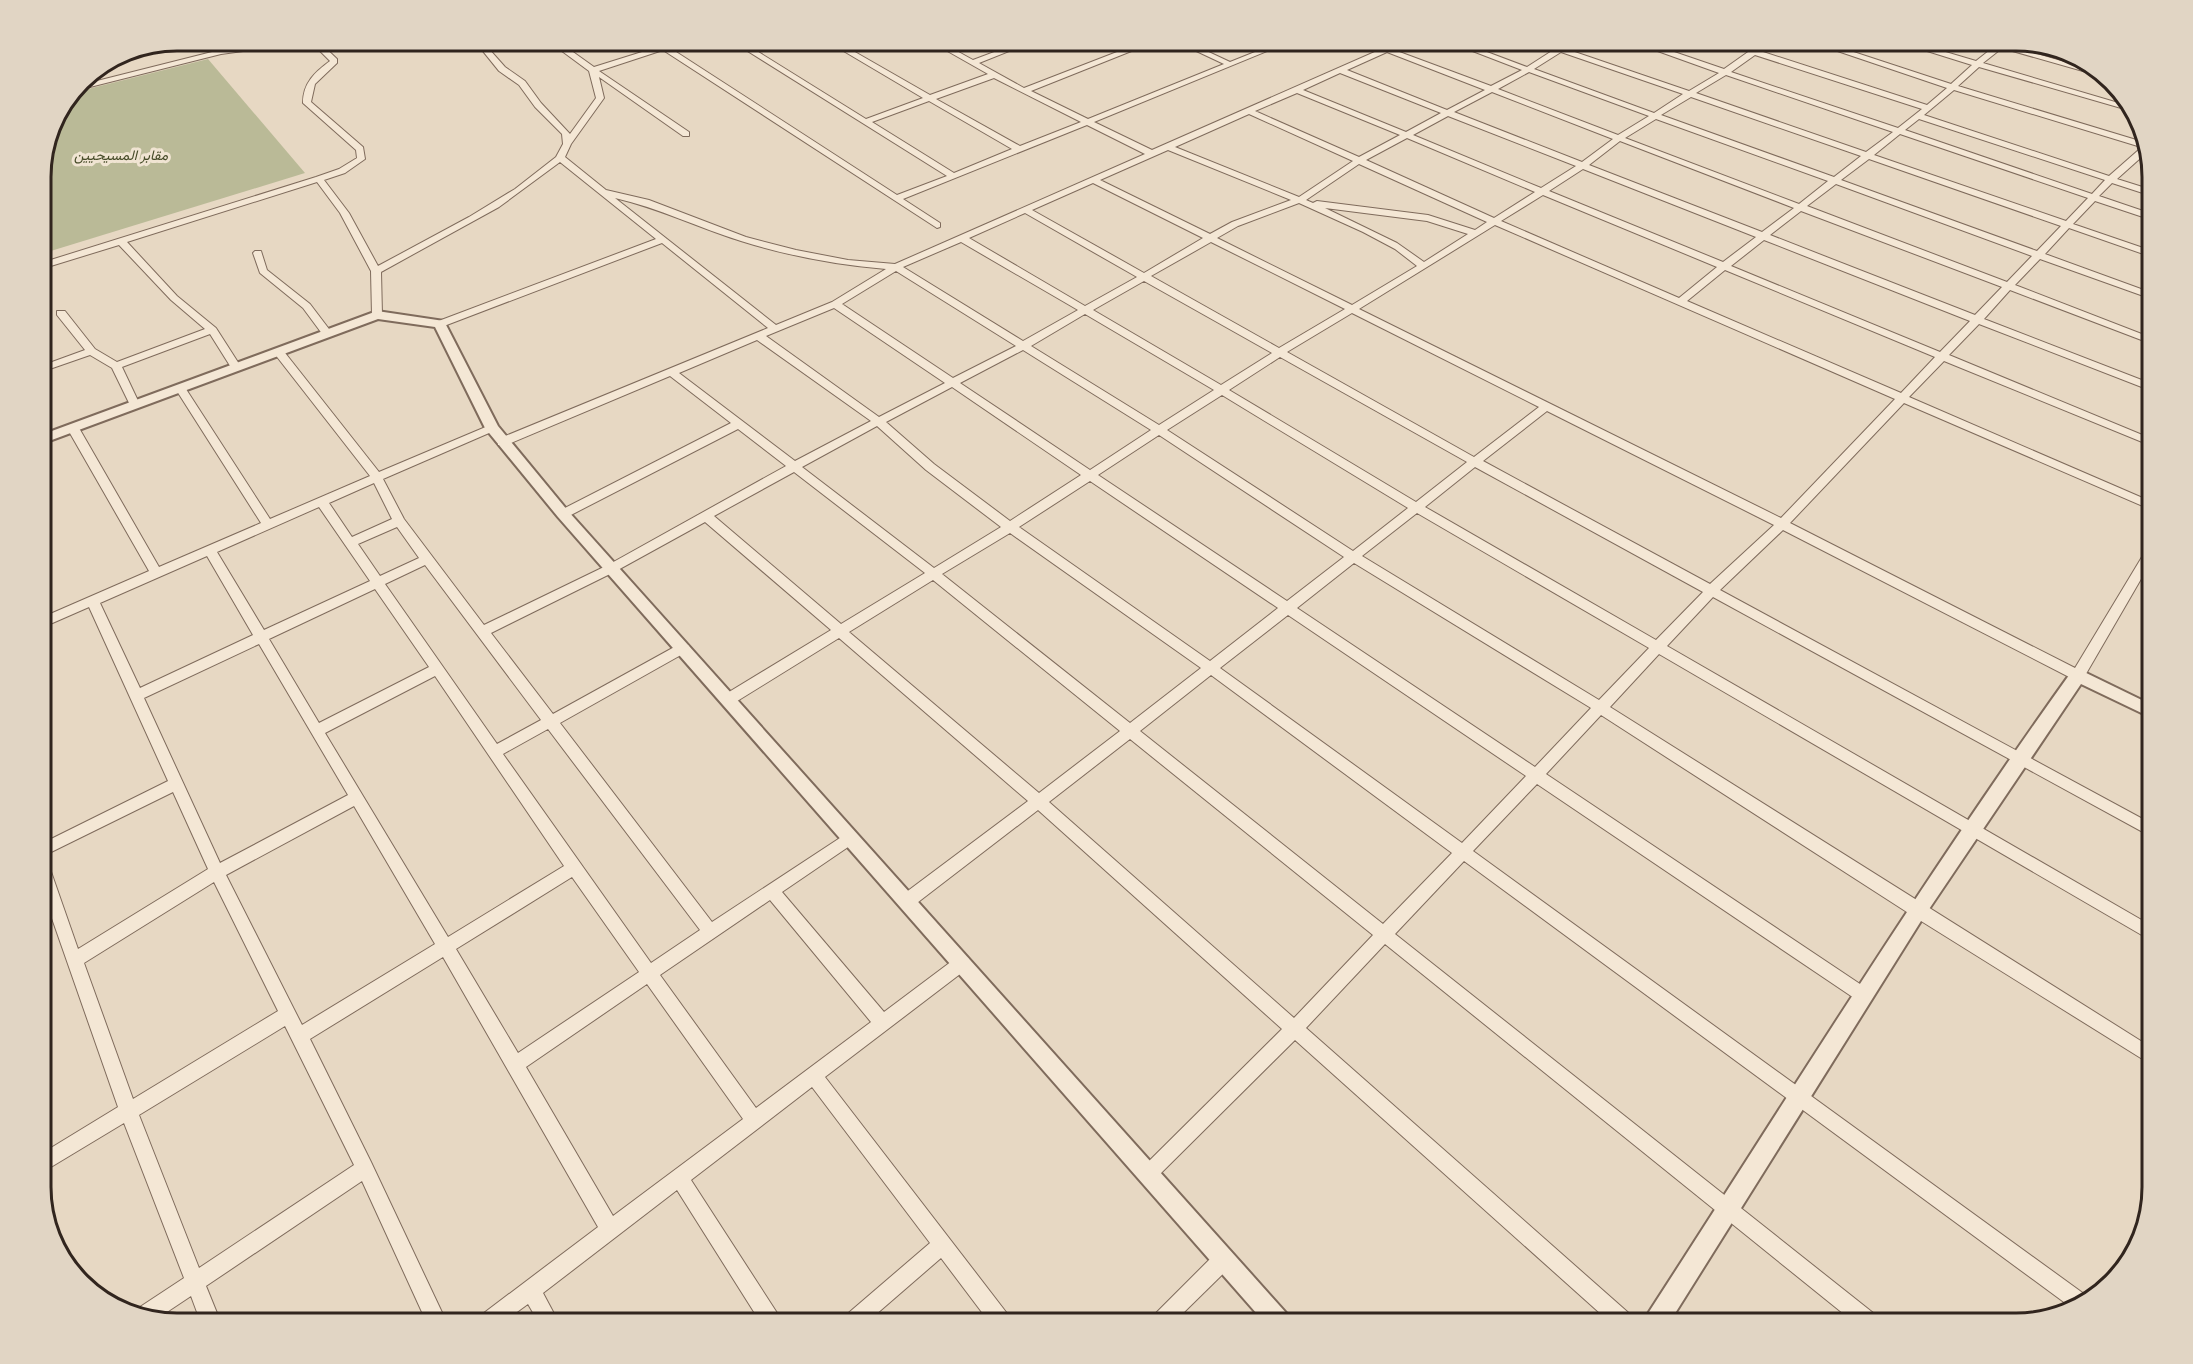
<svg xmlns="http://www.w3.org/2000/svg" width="2193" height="1364" viewBox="0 0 2193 1364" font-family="'Times New Roman',Vazirmatn,serif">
<rect width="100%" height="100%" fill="#e7d8c3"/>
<polygon fill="#baba97" points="208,59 305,173 41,254 41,169 51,125 72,93"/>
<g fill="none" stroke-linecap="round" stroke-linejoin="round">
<defs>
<g id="minor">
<path d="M207 40H215L223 50 290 40H317L337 59V63L315 84 311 102 363 147 365 159 345 173 324 180 349 213 378 266 469 217 515 189 556 157 563 144 562 134 535 107 519 85 499 71 474 40H481L505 67 525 81 541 103 570 134 596 98 589 71 547 40H556L561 44 573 40H586L566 47 594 67 658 47 649 40H658L665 45 679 40H691L670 48 897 195 947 176 730 40H739L866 119 923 98 825 40H834L930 95 988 74 928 40H937L973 60 1026 40H1037L979 63 1024 88 1148 40H1159L1031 91 1088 119 1224 64 1173 40H1183L1230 62 1265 48 1250 40H1261L1272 45 1283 40H1294L1094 122 1152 150 1402 40H1412L1394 50 1491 86 1522 70 1444 40H1455L1527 67 1555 49 1543 40H1552L1560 46 1568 40H1577L1566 49 1689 91 1719 73 1627 40H1639L1724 69 1765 40H1773L1760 51 1927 105 1947 88 1805 40H1817L1951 84 1972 65 1892 40H1905L1976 61 1995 46 1979 40 1999 43 2011 40 2006 45 2099 72 2104 77 2002 48 1983 63 2132 107 2135 112 1979 67 1958 86 2143 142 2146 153 2117 179 2152 190V196L2112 183 2099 196 2152 214V220L2095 201 2073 224 2152 251V257L2069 228 2045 254 2152 293V299L2040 259 2015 285 2152 338V344L2010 290 1984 319 2152 384V391L1979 324 1949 355 2152 439V446L1944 361 1909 397 2152 502V510L1904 403 1790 523 2075 668 2148 547 2152 546V560L2083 679H2073L1783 530 1720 590 2152 824V837L1713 597 1667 646 2152 926V941L1659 654 1610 707 2152 1048V1065L1913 916 1601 715 1546 774 1869 990 1871 995 1869 1000 1863 1003 1857 1000 1537 784 1473 851 2091 1299 2084 1305 2072 1308 1464 861 1395 934 1877 1316 1880 1323H1855L1385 944 1306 1028 1632 1316 1635 1323H1611L1295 1040 1154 1180 1148 1183 1142 1180 1139 1174 1142 1168 1282 1029 1038 810 913 906 907 908 901 906 899 901 901 896 1028 801 839 638 734 703H724L722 699 724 695 831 630 705 522 616 571 491 633 553 714 678 645H688L690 648 688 651 560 723 712 922 849 832 854 833 856 838 854 843 782 892 884 1012 956 958 962 956 968 958 970 963 968 968 825 1077 1009 1316 1012 1323H990L941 1258 866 1323H842L845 1316 930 1243 812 1087 691 1180 779 1316 782 1323H761L677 1190 543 1293 559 1323H539L528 1304 502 1323H477L480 1316 598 1227 443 957 310 1039 371 1162 447 1323H427L362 1181 206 1286 221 1323H201L191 1296 158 1318 138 1312 140 1307 184 1278 124 1123 41 1173V1154L118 1107 41 887V859L46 861 49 866 78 949 208 869 173 792 41 857V844L168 781 89 607 41 628V618L149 571 67 428 69 426H77L79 428 159 567 261 523 175 388 176 386H184L270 519 370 476 274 353V349H282L379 472 488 426H496V430L383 479 404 519 484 625 608 565 786 466 738 429 567 517H559L557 514 559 511 731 423 670 376 506 445H498V439L768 328 662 243 444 326H436V322L656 239 560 162 499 207 381 272 382 315 377 318 372 315 371 271 340 213 317 182 127 242 177 296 216 328 241 367 240 369H232L210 334 122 367 140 405 135 408 130 405 112 368 90 355 41 372V366L85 350 57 315V311H65L95 349 117 362 205 329 171 300 119 245 41 269V263L316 177 339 169 357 158 356 150 303 103C303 83 315 72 330 61L314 45 308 42 221 54 74 91 77 86 216 51ZM663 50 937 228 940 227V223L903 199 1087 125 1145 154 895 264 848 260 796 250 746 237 649 200 606 190 565 157 571 144 604 98 599 77 683 136H689V132L599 71ZM1387 52 1485 90 1447 110 1347 70ZM1561 52 1683 94 1654 113 1534 69ZM1755 55 1922 109 1898 128 1731 72ZM1529 72 1649 116 1618 135 1498 89ZM1340 73 1441 113 1406 132 1303 90ZM1726 75 1893 132 1866 152 1696 93ZM994 78 1081 122 1020 146 936 99ZM1954 90 2141 147H2142L2109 176 1924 115ZM1492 92 1613 139 1582 162 1454 112ZM1297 93 1400 135 1359 157 1255 111ZM1691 97 1861 156 1834 177 1661 115ZM929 101 1012 149 954 173 872 122ZM1249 114 1353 161 1299 197 1175 147ZM1448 116 1576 166 1541 188 1413 135ZM1656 119 1828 181 1799 204 1625 138ZM1919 119 2105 180 2092 194 1905 130ZM1900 134 2088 198 2066 221 1874 155ZM1407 138 1535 192 1494 218 1366 160ZM1620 141 1794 208 1762 232 1589 165ZM1168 150 1291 200 1232 222 1210 234 1100 180ZM1869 159 2061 226 2037 251 1841 180ZM1359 164 1487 222 1475 230 1428 215 1317 201 1313 203 1306 200ZM1583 169 1756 237 1723 262 1549 191ZM1093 183 1203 238 1144 273 1032 210ZM1836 184 2032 256 2007 282 1807 206ZM1543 195 1717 267 1679 298 1501 221ZM615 198C659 208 699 228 741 241 789 256 837 265 886 269L832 302 776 325ZM1299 203 1363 232 1395 249 1417 266 1352 305 1217 238 1238 226ZM1325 208 1427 221 1468 234 1424 262 1397 243ZM1801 211 2002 287 1975 315 1770 235ZM1025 213 1137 277 1085 306 969 238ZM1495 225 1895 399 1781 518 1359 309ZM1764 240 1970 321 1940 352 1731 266ZM961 242 1078 310 1023 341 903 267ZM1211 242 1345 309 1279 348 1151 276ZM1725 270 1935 357 1901 393 1687 301ZM896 271 1016 346 953 378 842 304ZM1144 281 1272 353 1221 385 1093 310ZM834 308 945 383 879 417 766 336ZM1352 313 1539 407 1474 457 1287 352ZM1085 314 1214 390 1159 425 1031 346ZM757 340 871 421 795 461 679 373ZM1023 350 1151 430 1090 470 960 383ZM1280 357 1467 462 1416 502 1229 390ZM952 387 1081 475 1010 521 934 464 886 422ZM1222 395 1408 508 1353 551 1167 430ZM1547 411 1774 525 1710 584 1483 461ZM877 426 926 470 1001 527 934 568 802 467ZM1159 435 1344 557 1287 601 1098 475ZM1475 467 1703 592 1656 640 1425 507ZM794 472 925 573 841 624 714 516ZM1090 481 1278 608 1210 661 1019 527ZM374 483 392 519 352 537 329 503ZM319 507 370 581 264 630 217 552ZM1417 513 1649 648 1599 700 1362 556ZM397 527 419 558 380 576 358 544ZM1010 533 1201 668 1130 723 942 574ZM207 556 253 635 140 688 100 603ZM1354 563 1591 708 1535 767 1297 608ZM425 565 541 720 497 744 385 584ZM933 580 1120 731 1039 793 849 632ZM375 589 429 667 319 723 269 639ZM1288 615 1526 776 1462 843 1220 668ZM259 644 348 795 220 863 144 698ZM1211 675 1452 853 1383 924 1140 731ZM435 676 564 866 448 937 325 733ZM548 729 700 930 651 963 503 754ZM1130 739 1373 935 1294 1018 1049 802ZM354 806 435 944 302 1025 226 875ZM572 877 639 972 518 1053 456 949ZM214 882 278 1011 133 1099 84 963ZM770 900 871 1022 756 1108 660 975ZM647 984 743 1119 613 1216 526 1067ZM285 1026 354 1165 199 1268 139 1115Z"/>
<polygon points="255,251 261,251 267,270 310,304 332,333 331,335 323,335 303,308 260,273 253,253"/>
<polygon points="1224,1249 1231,1252 1234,1259 1231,1266 1173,1323 1150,1323 1153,1316 1217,1252"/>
</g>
<g id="tertiary">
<polygon points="377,311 444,321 498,426 568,511 1288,1315 1292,1323 1265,1323 558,517 485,428 435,327 378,319 41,444 41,435"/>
<path d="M2078 669 2152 705V718L2081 684 1921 921 1669 1323H1643L1647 1315C1787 1099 1922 880 2072 671Z"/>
</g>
</defs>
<use href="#minor" stroke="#7f6b5c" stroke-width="2"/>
<use href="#tertiary" stroke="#7f6b5c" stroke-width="4"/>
<use href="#minor" fill="#f4e7d5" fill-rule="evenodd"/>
<use href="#tertiary" fill="#f4e7d5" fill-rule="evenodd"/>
</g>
<g text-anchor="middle" stroke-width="6" stroke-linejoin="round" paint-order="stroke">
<g font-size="14" font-style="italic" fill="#464b28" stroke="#f0e4d2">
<text x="121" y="160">مقابر المسيحيين</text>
</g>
</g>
<path d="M0 0H2193V1364H0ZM177 51H2016A126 126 0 0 1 2142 177V1187A126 126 0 0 1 2016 1313H177A126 126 0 0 1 51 1187V177A126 126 0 0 1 177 51Z" fill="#e1d5c4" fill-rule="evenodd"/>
<path fill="none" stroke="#31251e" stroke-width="3" d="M177 51H2016A126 126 0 0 1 2142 177V1187A126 126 0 0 1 2016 1313H177A126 126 0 0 1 51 1187V177A126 126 0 0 1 177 51Z"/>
</svg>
